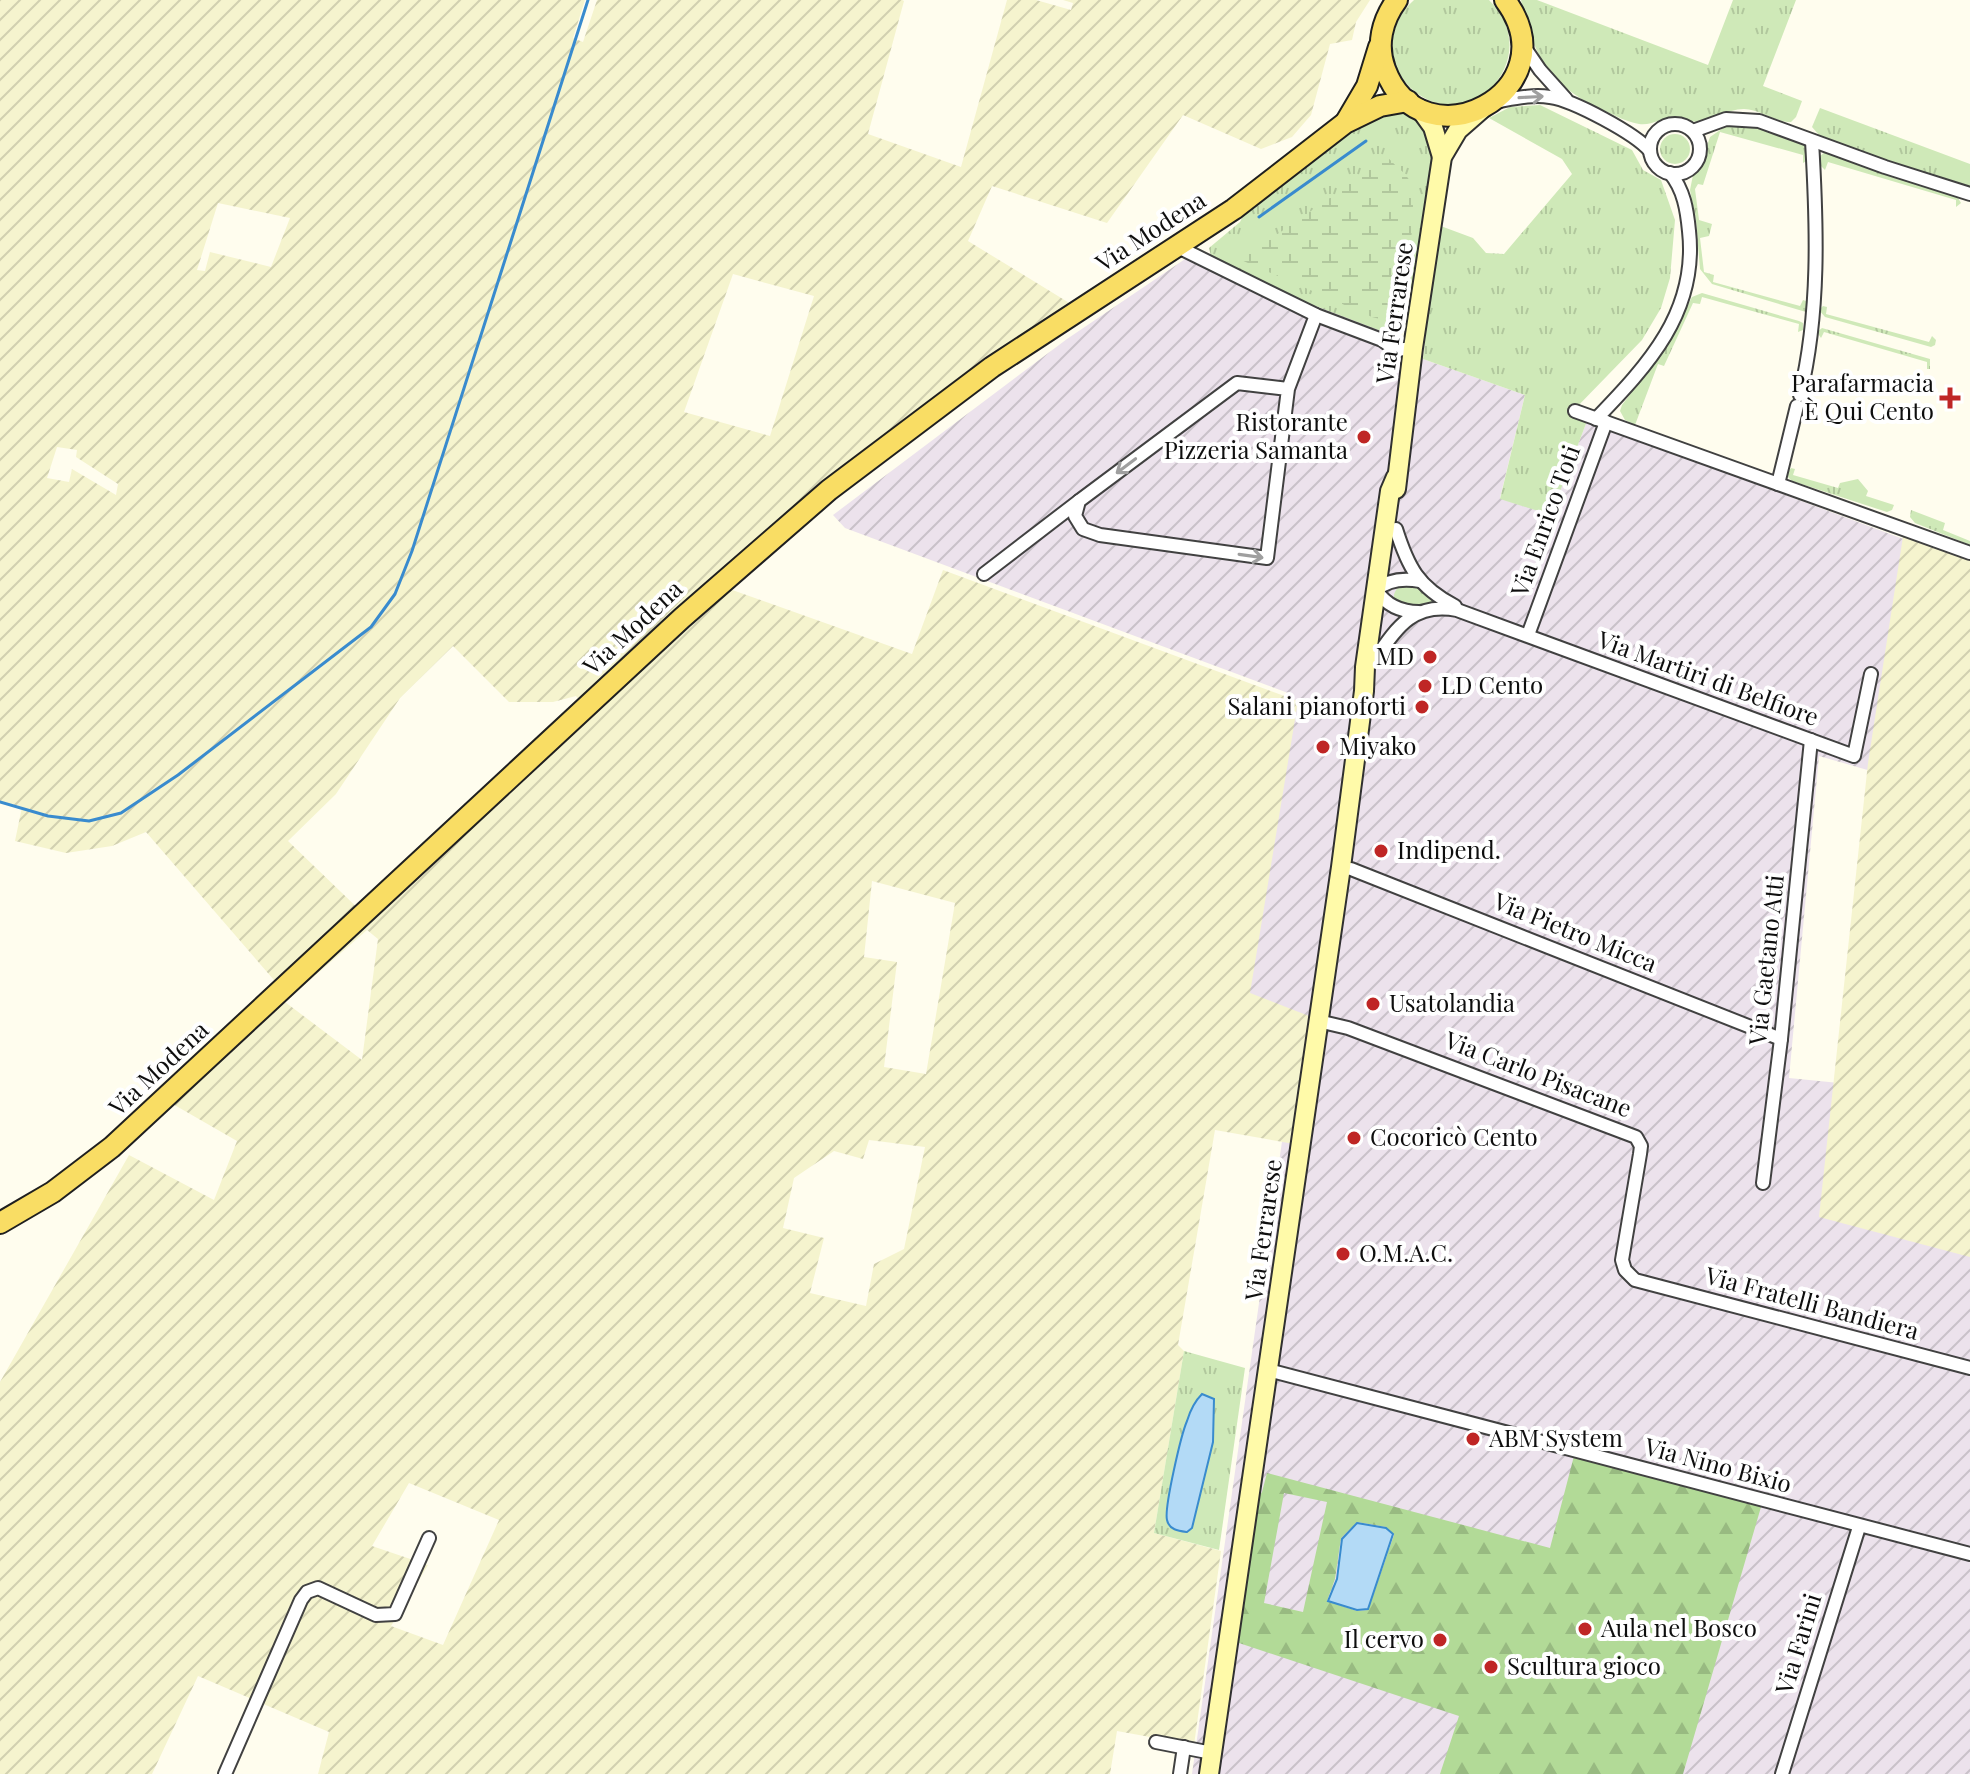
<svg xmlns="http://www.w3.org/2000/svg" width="1970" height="1774" viewBox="0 0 1970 1774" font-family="'Playfair Display',serif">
<defs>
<pattern id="industrial-furrows" width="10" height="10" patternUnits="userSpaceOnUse" patternTransform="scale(2)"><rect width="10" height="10" fill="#ece2ec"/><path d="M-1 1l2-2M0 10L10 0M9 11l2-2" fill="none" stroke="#c9c1c9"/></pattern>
<pattern id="farmland-furrows" width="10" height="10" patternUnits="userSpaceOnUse" patternTransform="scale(2)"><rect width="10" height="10" fill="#f5f4ce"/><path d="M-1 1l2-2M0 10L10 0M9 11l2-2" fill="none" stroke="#d1d0b0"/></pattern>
<pattern id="grass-tufts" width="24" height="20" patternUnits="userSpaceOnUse" patternTransform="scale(2)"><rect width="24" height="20" fill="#cfe9b8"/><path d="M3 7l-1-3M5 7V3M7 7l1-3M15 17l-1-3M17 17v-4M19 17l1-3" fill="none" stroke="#b1c79d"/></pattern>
<pattern id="forest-firs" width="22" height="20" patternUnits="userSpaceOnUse" patternTransform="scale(2)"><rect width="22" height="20" fill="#b2da97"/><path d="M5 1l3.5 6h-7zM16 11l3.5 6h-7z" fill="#98ba81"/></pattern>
<pattern id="wetland-marsh" width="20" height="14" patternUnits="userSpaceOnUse" patternTransform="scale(2)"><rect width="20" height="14" fill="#cfe9b8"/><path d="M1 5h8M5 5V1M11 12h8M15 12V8" fill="none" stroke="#b1c79d"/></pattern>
</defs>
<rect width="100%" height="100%" fill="#fffdee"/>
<polygon fill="url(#industrial-furrows)" points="1197,251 1386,333 1423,359 1525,395 1500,498 1551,514 1587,421 1906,540 1871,771 1819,756 1789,1078 1839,1083 1970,1251 1970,1774 1192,1774 1298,1029 1233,1008 1288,693 845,528 833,515 1067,339"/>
<g fill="url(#farmland-furrows)" fill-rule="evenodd">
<path d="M0 0H585L573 38 583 42 597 0H902L904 1 868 134 961 167 1007 0H1036L1071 10 1073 3 1063 0H1370L1356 22 1352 40 1330 44 1311 115 1292 137 1261 149 1183 115 1107 223 992 186 968 241 1071 304 848 464 707 581 912 654 943 570 1298 701 1250 993 1309 1016 1294 1144 1215 1130 1178 1345 1184 1351 1154 1533 1221 1551 1194 1745 1117 1731 1110 1774H318L329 1732 198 1676 152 1774H0V1382L129 1155 214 1200 237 1141 171 1103 286 994 146 832 112 846 66 853 15 841 22 807 0 801ZM218 203 290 218 271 267 210 252 205 271 197 270ZM733 274 814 296 770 436 684 412ZM57 447 77 450 76 457 118 484 116 495 72 469 69 482 47 478ZM453 646 509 702H553L576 696 591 716 368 918 288 841 336 794 400 698ZM872 881 955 903 926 1074 884 1067 897 962 864 957ZM367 930 378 939 362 1060 285 1002ZM869 1140 925 1147 904 1249 874 1264 866 1306 810 1293 824 1238 783 1228 794 1178 834 1151 863 1159ZM409 1483 499 1520 443 1645 391 1626 428 1565 372 1546Z"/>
<polygon points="1904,530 1970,557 1970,1257 1819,1217 1868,763"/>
</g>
<g fill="url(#grass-tufts)">
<path d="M1414 0H1489C1546 56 1472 138 1414 91 1403 82 1395 69 1393 55 1390 34 1398 14 1414 0Z"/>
<path d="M1521 0H1537L1708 65 1733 0H1796L1763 86 1802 101 1796 117 1791 122C1775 122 1761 110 1744 109 1726 109 1710 123 1698 122 1690 122 1683 117 1675 117 1662 117 1652 126 1639 124 1627 122 1616 116 1605 111 1551 87 1533 57 1521 0Z"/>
<polygon points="1540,105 1632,150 1643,170 1661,180 1675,220 1670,278 1661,308 1642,340 1573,411 1587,421 1551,515 1500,499 1525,395 1423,359 1438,225 1473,238 1486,253 1504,254 1572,174 1562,159 1489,118 1510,107"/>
<polygon points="1820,108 1970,164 1970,186 1906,168 1819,135 1812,127"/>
<polygon points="1392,110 1407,113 1421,121 1429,132 1433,158 1413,286 1407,291 1399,329 1386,333 1305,302 1221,265 1211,256 1209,248 1240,222 1247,208 1362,123"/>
<polygon points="1735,123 1754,124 1808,145 1808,160 1803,163 1803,155 1720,132 1703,185 1698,184 1695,189 1699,220 1712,224 1709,236 1700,238 1704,272 1714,275 1713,282 1800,306 1803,300 1806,301 1806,312 1712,284 1700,269 1696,221 1690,190 1693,175 1703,158 1710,137 1726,126"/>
<circle cx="1675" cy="149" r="15"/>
<polygon points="1825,152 1957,196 1961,203 1956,207 1956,200 1828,162 1825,170 1819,164 1819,157"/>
<polygon points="1702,293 1799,321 1803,323 1803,330 1798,332 1799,324 1702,297 1700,304 1693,303 1664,366 1658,364 1635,425 1625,420 1620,411 1622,405 1669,342 1692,297"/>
<polygon points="1823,306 1827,307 1826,314 1929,342 1932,336 1936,340 1935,345 1931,347 1825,317 1819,310"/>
<polygon points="1822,328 1930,359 1930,369 1927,369 1927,362 1824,332 1821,338 1817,332"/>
<polygon points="1791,468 1795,469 1793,475 1838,488 1840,483 1858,479 1868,491 1866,496 1894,505 1892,510 1887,512 1792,481 1786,475"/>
<polygon points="1911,510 1945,523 1943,530 1970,541 1970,545 1915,523 1910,517"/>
<path d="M1404 583 1414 584 1438 603 1406 609 1395 604C1392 593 1395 589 1404 583Z"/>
<polygon points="1184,1351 1245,1368 1219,1550 1154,1533"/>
</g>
<path fill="url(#forest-firs)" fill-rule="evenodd" d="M1574 1456 1761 1507 1683 1774H1440L1459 1716 1239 1643 1255 1502 1262 1492 1267 1473 1550 1548ZM1284 1493 1327 1502 1303 1612 1264 1603ZM1357 1522 1386 1527 1394 1535 1368 1610 1357 1611 1327 1601 1335 1579 1341 1538Z"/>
<path fill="url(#wetland-marsh)" d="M1385 154C1392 164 1407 173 1410 182 1417 198 1410 257 1406 275 1404 285 1398 295 1396 305 1395 313 1396 315 1392 322L1372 317 1232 256 1243 245 1263 244 1340 191Z"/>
<g fill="#b3daf6" stroke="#398bce" stroke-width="2">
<path d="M1202 1394 1214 1399 1213 1442 1192 1528 1187 1532C1179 1531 1169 1530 1167 1520 1164 1508 1181 1435 1187 1421 1190 1411 1194 1402 1202 1394Z"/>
<polygon points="1357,1523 1386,1528 1393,1534 1368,1609 1357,1610 1328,1601 1337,1579 1342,1539"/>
</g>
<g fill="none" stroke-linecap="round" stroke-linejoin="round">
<g stroke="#398bce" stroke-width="3">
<polyline points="1259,217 1366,141"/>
<polyline points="0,802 48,816 89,821 121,813 178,775 371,627 395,594 412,551 588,0"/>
</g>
<defs>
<g id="minor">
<polyline points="1523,45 1540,70 1566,99"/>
<path d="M1493 102C1512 99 1531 94 1550 97 1573 100 1636 134 1650 151"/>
<circle cx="1675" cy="149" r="25"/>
<polyline points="1693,131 1726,119 1759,121 1885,167 1970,194"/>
<polyline points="1178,247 1316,315 1382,340 1396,350 1413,348"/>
<polyline points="1288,389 1237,383 1079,501 1075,516 1083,529 1100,535 1267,558 1288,389 1316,315"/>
<path d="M1800 395C1820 312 1817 226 1812 141"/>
<polyline points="1575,411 1970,553"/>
<path d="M1596 419C1648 365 1698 312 1689 231 1687 210 1684 190 1670 173"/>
<polyline points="1778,484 1797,406"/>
<path d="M1396 529C1408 567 1418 587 1455 606"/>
<polyline points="984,574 1079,501"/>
<path d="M1419 612C1401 612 1386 605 1376 590 1389 579 1404 578 1420 581"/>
<polyline points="1528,635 1606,422"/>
<path d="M1376 658C1397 626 1415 602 1457 610L1854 756 1871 674"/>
<polyline points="1351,869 1781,1039"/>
<polyline points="1318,1021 1348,1028 1636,1137 1641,1146 1640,1154 1622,1260 1625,1270 1635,1280 1970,1368"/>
<polyline points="1763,1183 1781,1039 1811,740"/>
<polyline points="1268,1370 1970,1554"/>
<polyline points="1156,1742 1212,1753"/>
<polyline points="225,1774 301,1600 307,1592 318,1588 376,1615 395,1614 429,1538"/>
<polyline points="1180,1774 1184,1747"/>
<polyline points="1782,1774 1859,1527"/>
</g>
<g id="secondary">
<polyline points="1420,109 1433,127 1442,157"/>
<polyline points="1396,489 1413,348 1442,157 1458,130 1482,109"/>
<polyline points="1209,1774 1341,867 1364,691 1365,667 1390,491 1396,477"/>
</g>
<g id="primary">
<path d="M1397 0C1382 20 1376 45 1385 69 1422 169 1573 91 1505 0"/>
<polyline points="1347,120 1367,86 1379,47"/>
<polyline points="0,1223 53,1192 112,1147 682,618 829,490 992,367 1234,209 1345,123 1380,106 1408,101"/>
</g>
</defs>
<use href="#minor" stroke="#414141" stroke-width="16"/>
<use href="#secondary" stroke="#303030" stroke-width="22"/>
<use href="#primary" stroke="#1f1f1f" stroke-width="24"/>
<use href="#minor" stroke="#fff" stroke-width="12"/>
<use href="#secondary" stroke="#fffaa9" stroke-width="18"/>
<use href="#primary" stroke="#f9dd64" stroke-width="20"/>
</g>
<defs><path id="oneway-shaft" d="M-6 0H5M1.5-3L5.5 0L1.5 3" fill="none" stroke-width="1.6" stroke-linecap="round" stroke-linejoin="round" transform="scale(2)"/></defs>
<g stroke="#9f9f9f">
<use href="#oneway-shaft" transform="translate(1531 97) rotate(-3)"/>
<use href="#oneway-shaft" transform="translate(1126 466) rotate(143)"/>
<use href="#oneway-shaft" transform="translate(1251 556) rotate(8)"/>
</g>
<g fill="#bf2625" stroke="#fff" stroke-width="3">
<path d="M1946 386h8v8h8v8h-8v8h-8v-8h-8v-8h8z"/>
<circle cx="1364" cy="437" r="8"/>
<circle cx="1430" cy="657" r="8"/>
<circle cx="1425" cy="686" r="8"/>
<circle cx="1422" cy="707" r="8"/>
<circle cx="1323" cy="747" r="8"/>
<circle cx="1381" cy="851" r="8"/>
<circle cx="1373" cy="1004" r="8"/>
<circle cx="1354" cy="1138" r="8"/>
<circle cx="1343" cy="1254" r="8"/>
<circle cx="1473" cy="1439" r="8"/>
<circle cx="1585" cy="1629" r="8"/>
<circle cx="1440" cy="1640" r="8"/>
<circle cx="1491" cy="1667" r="8"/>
</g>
<g text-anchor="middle" stroke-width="8" stroke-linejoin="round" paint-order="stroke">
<g font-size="24" fill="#0e0e0e" stroke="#fff">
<text transform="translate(1151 232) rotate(-33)" y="8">Via Modena</text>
<text transform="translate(1395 313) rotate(-82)" y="8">Via Ferrarese</text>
<text transform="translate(1546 521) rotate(-70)" y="8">Via Enrico Toti</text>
<text transform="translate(633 628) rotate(-43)" y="8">Via Modena</text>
<text transform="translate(1708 679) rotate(20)" y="8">Via Martiri di Belfiore</text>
<text transform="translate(1575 933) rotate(22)" y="8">Via Pietro Micca</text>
<text transform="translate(1767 960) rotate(-84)" y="8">Via Gaetano Atti</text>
<text transform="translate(159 1069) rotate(-43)" y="8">Via Modena</text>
<text transform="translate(1538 1075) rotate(21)" y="8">Via Carlo Pisacane</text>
<text transform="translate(1264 1230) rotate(-82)" y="8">Via Ferrarese</text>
<text transform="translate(1812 1304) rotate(15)" y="8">Via Fratelli Bandiera</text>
<text transform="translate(1718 1466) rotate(15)" y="8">Via Nino Bixio</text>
<text transform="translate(1799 1644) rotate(-73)" y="8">Via Farini</text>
</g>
<g font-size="24" fill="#0e0e0e" stroke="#fff" text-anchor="start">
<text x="1934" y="392" text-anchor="end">Parafarmacia<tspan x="1934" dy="28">È Qui Cento</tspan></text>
<text x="1348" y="431" text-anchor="end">Ristorante<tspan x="1348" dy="28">Pizzeria Samanta</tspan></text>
<text x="1414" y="665" text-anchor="end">MD</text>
<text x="1441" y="694">LD Cento</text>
<text x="1406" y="715" text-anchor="end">Salani pianoforti</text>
<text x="1339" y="755">Miyako</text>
<text x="1397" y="859">Indipend.</text>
<text x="1389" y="1012">Usatolandia</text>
<text x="1370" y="1146">Cocoricò Cento</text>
<text x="1359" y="1262">O.M.A.C.</text>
<text x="1489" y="1447">ABM System</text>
<text x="1601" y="1637">Aula nel Bosco</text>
<text x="1424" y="1648" text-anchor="end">Il cervo</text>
<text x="1507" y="1675">Scultura gioco</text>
</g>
</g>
</svg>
